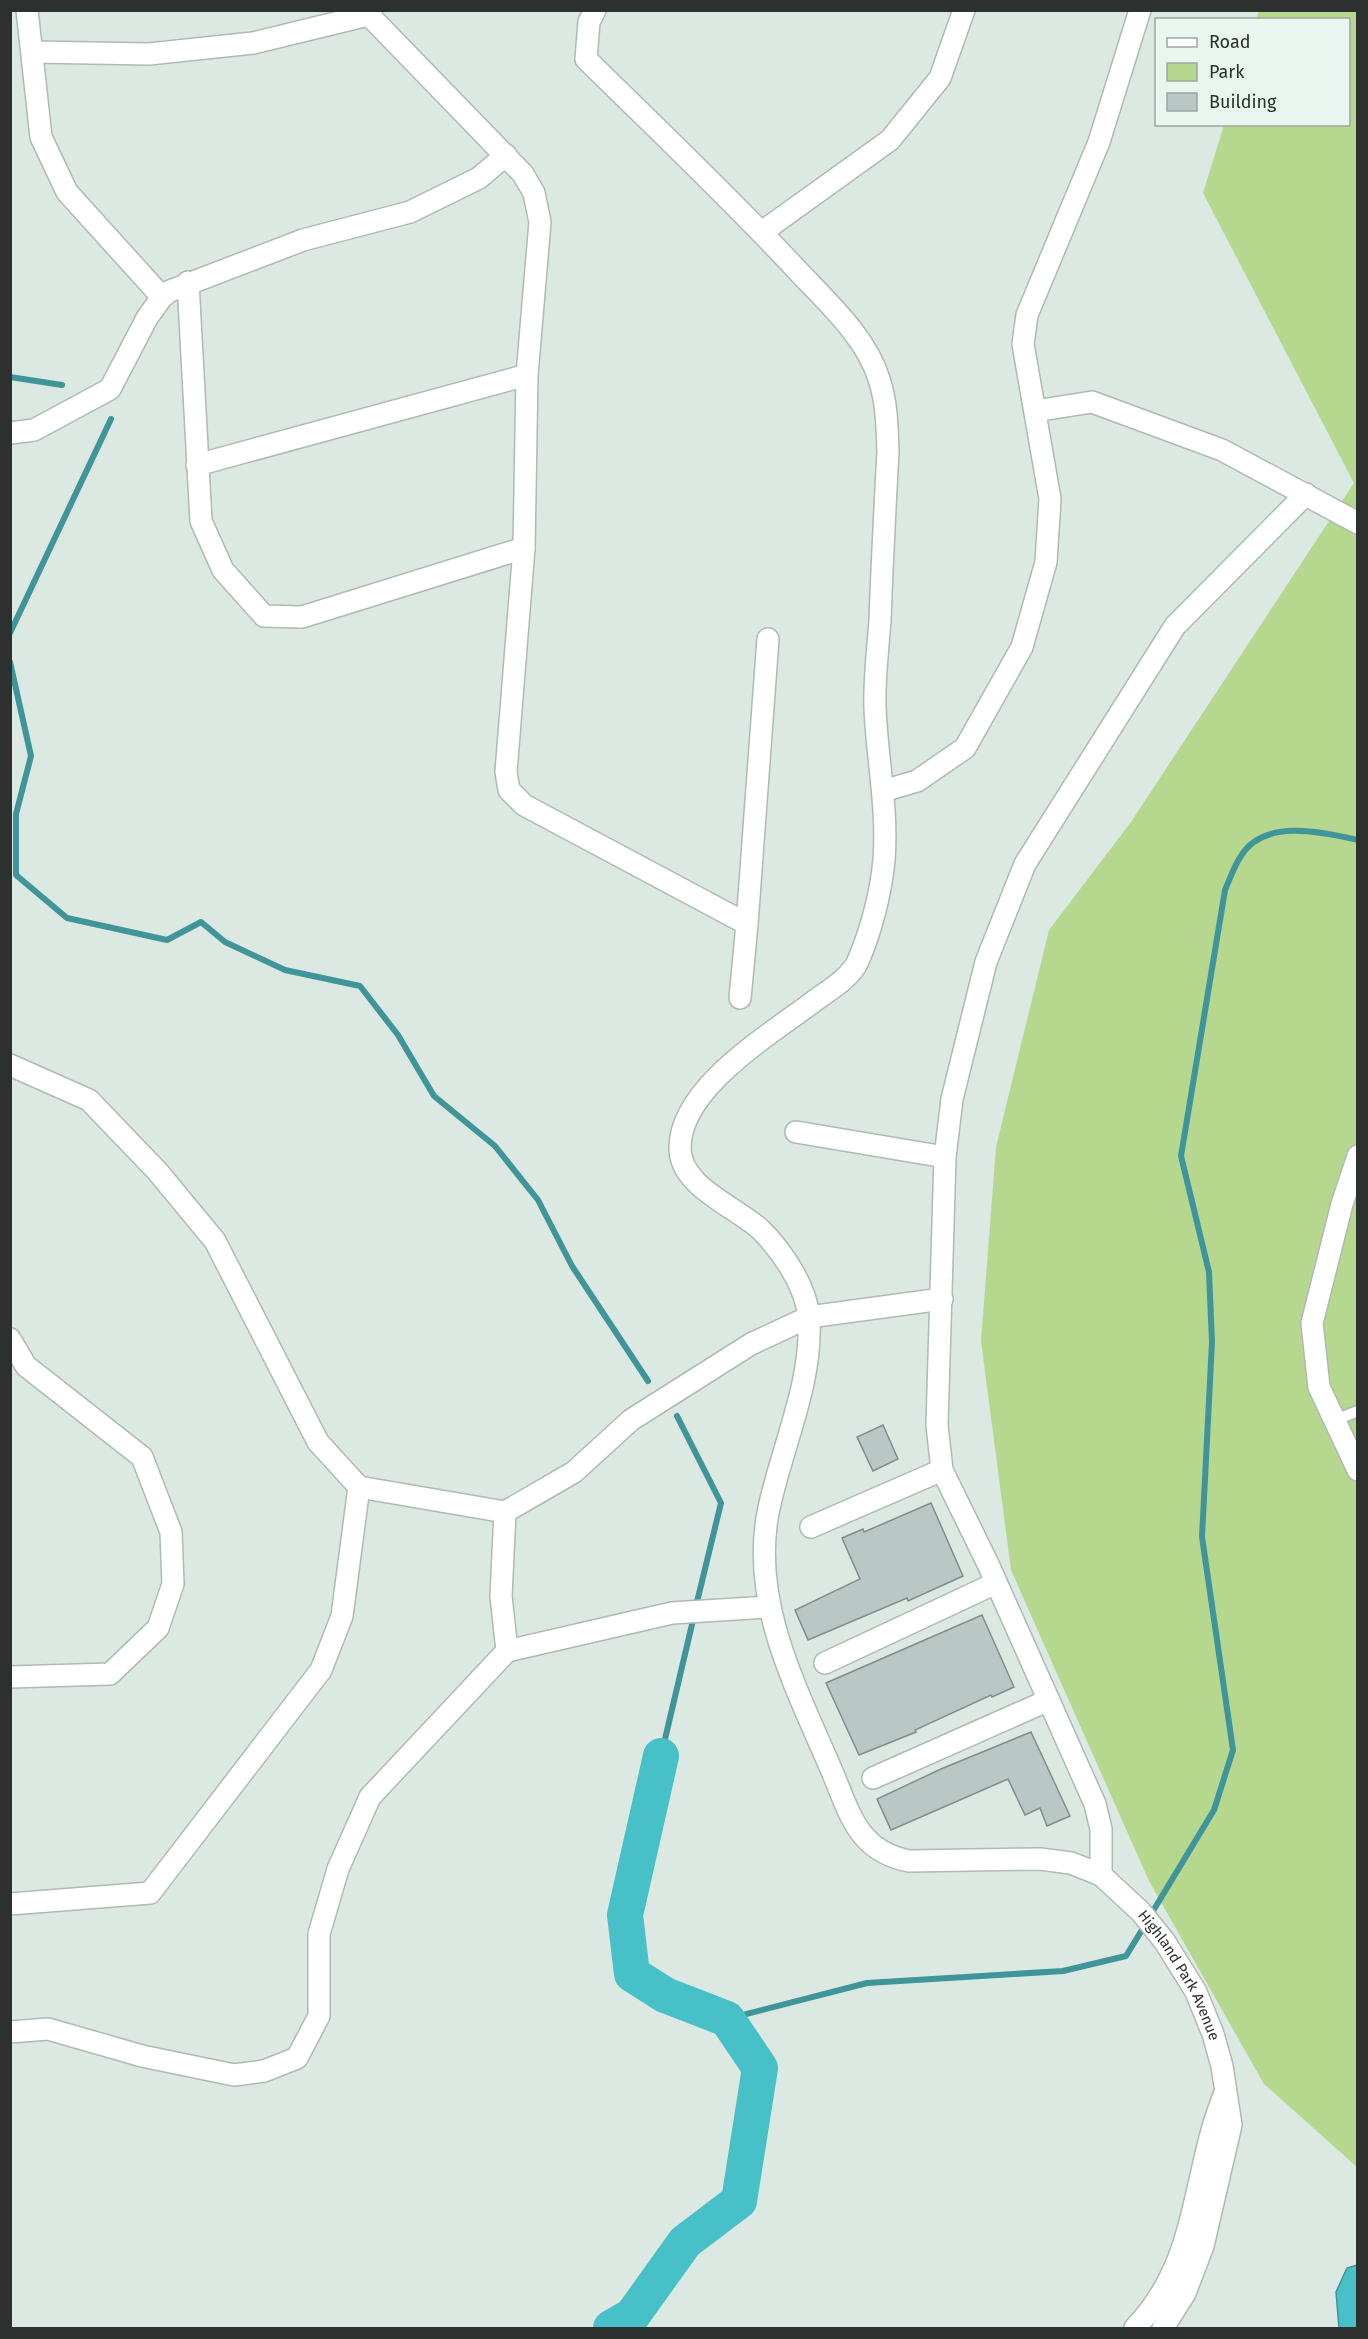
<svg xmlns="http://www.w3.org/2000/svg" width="1368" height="2339" viewBox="0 0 1368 2339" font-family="'Fira Sans',sans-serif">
<rect width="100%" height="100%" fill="#dce8e2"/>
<polygon fill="#b6d78e" points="1259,11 1357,11 1357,2167 1264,2084 1149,1881 1011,1570 981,1341 996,1147 1049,930 1131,822 1354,483 1203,193 1224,125 1348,124 1348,20 1256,19"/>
<polygon fill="#47c0c8" stroke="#3f959a" stroke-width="1.5" points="1357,2265 1357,2328 1339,2328 1336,2292 1347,2268"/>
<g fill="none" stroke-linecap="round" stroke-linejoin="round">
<g stroke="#3f959a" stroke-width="6">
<polyline points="10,377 62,385"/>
<polyline points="10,633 111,419"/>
<polyline points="10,662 31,756 16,814 16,875 67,918 167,940 201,922 225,942 285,970 360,986 398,1035 434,1096 495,1146 538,1200 572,1266 648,1381"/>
<polyline points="677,1416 721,1503 696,1606"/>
<polyline points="661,1756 694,1616"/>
<path d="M1150 1916 1214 1810 1233 1750 1202 1537 1212 1342 1209 1272 1181 1156 1225 890C1230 879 1234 866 1241 856 1264 818 1322 832 1358 840"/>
<polyline points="727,2019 867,1983 1063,1971 1126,1956 1145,1925"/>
</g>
<polyline stroke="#47c0c8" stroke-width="36" points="611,2328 632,2316 685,2242 739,2201 760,2068 727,2019 665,1995 632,1974 625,1915 661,1756"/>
</g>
<g fill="#b9c7c5" stroke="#808d8b" stroke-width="1.5">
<polygon points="883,1425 898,1459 873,1471 857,1437"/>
<polygon points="931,1503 963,1576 908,1601 907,1598 808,1640 795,1610 860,1579 842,1538 863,1529 864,1532"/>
<polygon points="982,1615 1014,1687 992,1697 991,1695 915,1730 916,1732 859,1755 826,1683"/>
<polygon points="1031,1732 1070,1816 1047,1826 1040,1808 1025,1815 1008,1779 891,1830 877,1799 941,1769"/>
</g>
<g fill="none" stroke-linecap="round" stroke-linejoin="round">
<defs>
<polyline id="service" points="1335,1420 1358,1411"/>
<g id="minor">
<polyline points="27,10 41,137 67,192 162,297"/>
<polyline points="364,10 523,174 534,193 540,222 527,375 524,548 506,772 509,790 524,805 747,924 768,639"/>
<path id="s1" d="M595 10 589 22 586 59C657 129 730 198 798 271 828 303 866 337 879 379 887 403 887 427 888 451 885 507 882 564 880 620 878 649 874 679 875 708 877 758 888 809 884 860 881 893 871 931 858 961 851 977 831 989 817 999 773 1033 681 1086 680 1147 679 1187 737 1207 761 1230 783 1252 808 1289 809 1321 812 1384 782 1447 769 1508 749 1600 796 1687 831 1769 850 1813 857 1851 909 1861L1040 1859 1071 1863 1101 1875 1141 1912 1165 1942 1196 1992 1213 2034 1222 2066 1231 2125 1203 2246 1185 2293 1163 2328"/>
<polyline points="33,52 149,54 253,43 368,15"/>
<polyline points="762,232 890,140 940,78 964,10"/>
<polyline points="188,282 201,521 223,570 264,616 302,617 524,548"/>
<polyline points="1035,411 1092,402 1222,450 1358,523"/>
<polyline points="10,433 34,430 110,389 147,318 162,297 170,291 303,240 410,212 479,178 506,155"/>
<polyline points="197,465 527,375"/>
<polyline points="883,791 917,781 965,748 1022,647 1046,562 1050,499 1023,344 1027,315 1099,142 1140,10"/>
<polyline points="740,998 747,924"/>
<polyline points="10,1065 89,1100 158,1172 215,1241 318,1442 359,1487 505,1512 574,1472 631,1420 751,1344 809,1317 942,1299"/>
<polyline points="796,1132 945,1157"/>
<polyline points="1358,1156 1342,1204 1312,1323 1319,1387 1358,1470"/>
<polyline points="10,1339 26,1366 142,1457 171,1532 173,1584 158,1628 110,1674 10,1677"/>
<polyline points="505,1512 501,1596 507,1651"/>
<polyline points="811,1527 942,1470"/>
<polyline points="825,1663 996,1583"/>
<polyline points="873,1778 1049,1700"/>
<polyline points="1101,1875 1101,1829 1095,1804 988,1564 942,1470 937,1425 945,1157 952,1099 986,962 1025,864 1175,626 1306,494"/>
<polyline points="10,1904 150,1893 321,1670 342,1616 359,1487"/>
<polyline points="10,2032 48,2029 142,2056 234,2075 264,2071 297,2058 319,2016 319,1934 338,1869 370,1797 507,1651 672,1613 769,1607"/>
<path d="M1135 2328C1201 2259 1191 2174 1225 2093"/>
</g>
</defs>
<use href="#service" stroke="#aebab4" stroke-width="14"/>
<use href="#minor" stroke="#aebab4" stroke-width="24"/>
<use href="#service" stroke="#fff" stroke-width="10"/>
<use href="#minor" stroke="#fff" stroke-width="21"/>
</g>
<g text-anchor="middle" stroke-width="4.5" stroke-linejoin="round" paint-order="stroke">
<g font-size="15" fill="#2c302e" stroke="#e9f5ef">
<text dy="5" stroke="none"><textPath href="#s1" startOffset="2480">Highland Park Avenue</textPath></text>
</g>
</g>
<rect width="1368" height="2339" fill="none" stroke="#2c302e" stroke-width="24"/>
<rect x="1155" y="18" width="195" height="108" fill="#e9f5ef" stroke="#9da6a2" stroke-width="1.5"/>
<rect x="1167" y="38" width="30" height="9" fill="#ffffff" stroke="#9da6a2" stroke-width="1.5"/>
<text x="1209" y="48" font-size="18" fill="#2c302e">Road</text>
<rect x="1167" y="63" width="30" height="18" fill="#b6d78e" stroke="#9da6a2" stroke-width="1.5"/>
<text x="1209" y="78" font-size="18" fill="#2c302e">Park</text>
<rect x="1167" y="93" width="30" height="18" fill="#b9c7c5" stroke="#9da6a2" stroke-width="1.5"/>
<text x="1209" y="108" font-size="18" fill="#2c302e">Building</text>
</svg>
